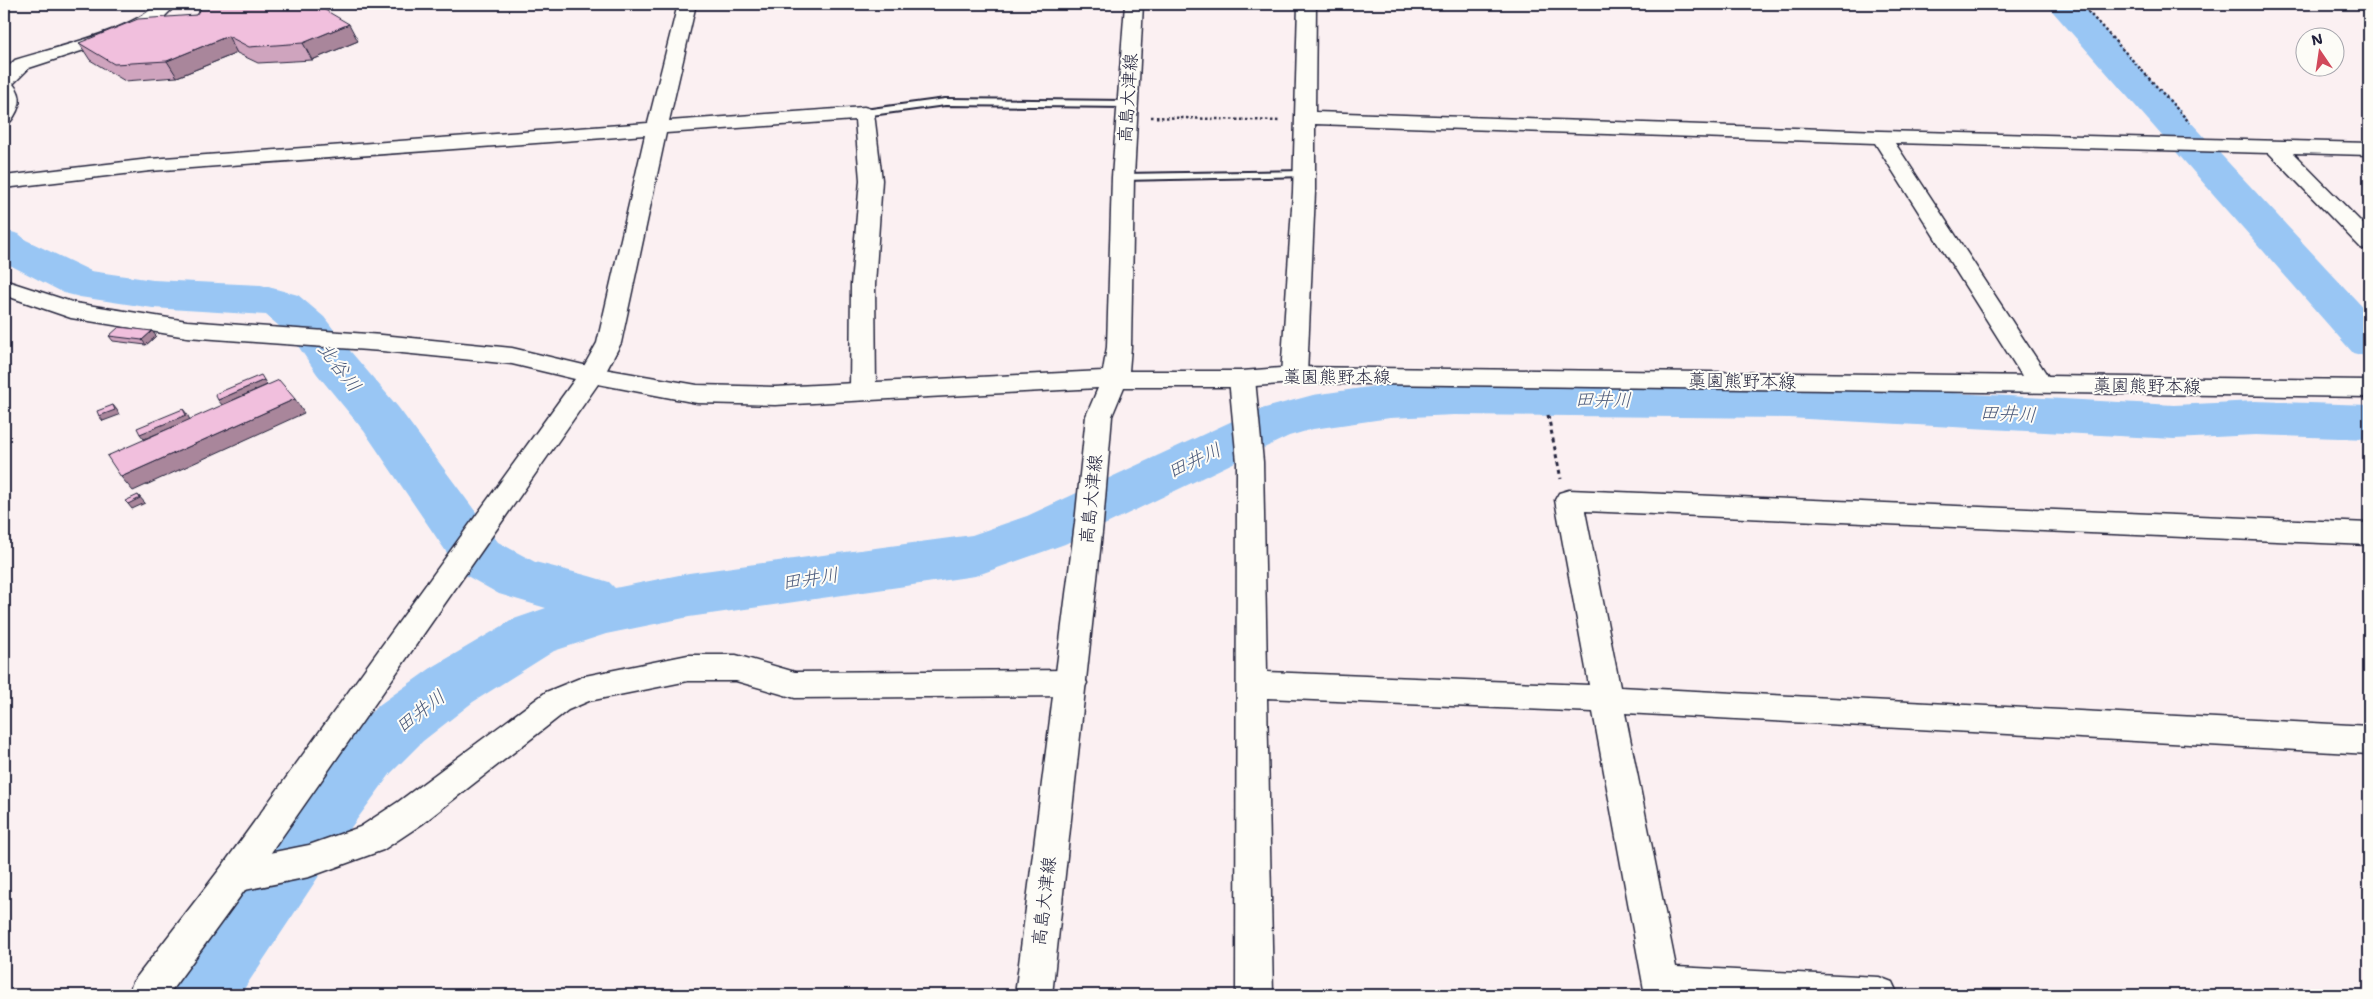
<svg xmlns="http://www.w3.org/2000/svg" width="2373" height="999" viewBox="0 0 2373 999" font-family="'Shantell Sans','Klee One',sans-serif">
<rect width="100%" height="100%" fill="#fbf0f2"/>
<filter id="ink" filterUnits="userSpaceOnUse"><feTurbulence type="fractalNoise" baseFrequency=".02" numOctaves="2"/><feDisplacementMap in="SourceGraphic" scale="10" xChannelSelector="R" yChannelSelector="G"/><feConvolveMatrix kernelMatrix="1 2 1 2 8 2 1 2 1" color-interpolation-filters="sRGB"/></filter>
<g filter="url(#ink)">
<g fill="none" stroke-linecap="round" stroke-linejoin="round">
<g fill="#99c6f4" fill-rule="evenodd">
<polygon points="2046,4 2081,4 2369,314 2369,357 2353,353"/>
<polygon points="4,230 19,234 26,240 91,271 153,280 261,285 298,295 324,317 351,352 398,407 498,542 535,562 589,576 609,582 615,588 689,573 972,535 1027,516 1254,411 1313,395 1390,384 1454,381 1789,384 2174,405 2255,401 2369,405 2369,439 2255,435 2174,439 1789,418 1454,415 1390,418 1313,429 1289,436 1065,544 975,576 689,617 606,634 554,651 473,702 423,741 391,773 352,826 240,995 164,995 174,970 306,786 347,735 379,705 431,668 514,619 546,608 499,594 460,572 364,431 317,374 292,337 266,315 153,308 80,297 64,293 4,262"/>
</g>
<defs>
<g id="lane">
<polygon points="945,99 1127,101 1132,104 1127,107 945,105 864,116 859,113 864,110"/>
<polygon points="1304,171 1308,172 1308,176 1123,180 1117,177 1123,174"/>
</g>
<g id="street">
<path d="M158 4H177L159 22 121 38 29 68 13 84C24 97 20 108 11 121L4 123V71L15 60C56 47 127 32 158 4Z"/>
<polygon points="678,4 696,4 669,121 864,107 871,109 874,113 882,180 875,285 876,390 872,396 863,399 854,396 850,390 851,285 860,180 855,120 666,133 621,343 601,381 592,383 583,381 579,375 597,343 645,135 150,171 4,188 4,176 150,159 648,123"/>
<polygon points="1298,4 1316,4 1315,112 1881,131 2369,143 2369,155 2293,153 2369,230 2369,250 2361,248 2269,153 1895,143 2053,384 2049,390 2040,392 2031,390 1875,143 1315,124 1315,192 1307,375 1303,381 1294,383 1285,381 1281,375 1293,192"/>
<polygon points="1242,371 1251,373 1255,379 1263,462 1267,672 1589,685 1555,500 1559,493 1569,490 2369,523 2369,545 1585,511 1620,687 2369,726 2369,754 1625,713 1676,967 1879,977 1892,982 1898,995 1645,995 1593,712 1267,698 1273,995 1236,995 1237,462 1229,379 1233,373"/>
<polygon points="688,655 736,655 795,672 1071,670 1082,674 1087,683 1082,692 1071,696 795,698 736,681 688,681 589,701 568,710 422,824 383,850 309,877 235,892 223,887 218,876 223,865 235,860 309,845 360,827 398,802 546,692 585,676"/>
</g>
<polygon id="secondary" points="1125,4 1143,4 1134,177 1131,347 1129,371 1242,371 1294,367 2369,380 2369,397 1294,383 1242,387 1124,387 1112,416 1103,523 1052,995 1015,995 1075,523 1086,416 1098,388 775,405 697,403 598,384 247,887 168,995 128,995 133,982 223,865 575,379 512,364 382,351 187,337 71,318 4,295 4,280 75,303 187,321 382,335 512,348 592,367 697,385 775,387 1103,371 1107,347 1112,177"/>
</defs>
<use href="#lane" stroke="#22223b" stroke-width="4"/>
<use href="#street" stroke="#22223b" stroke-width="3"/>
<use href="#secondary" stroke="#22223b" stroke-width="3"/>
<g stroke="#22223b" stroke-width="2.5" stroke-dasharray="2.5 2.5" stroke-linecap="butt">
<polyline points="2081,4 2190,123"/>
<polyline points="1151,117 1280,121"/>
</g>
<polyline stroke="#22223b" stroke-width="3" stroke-dasharray="4 4" stroke-linecap="butt" points="1548,415 1561,479"/>
<use href="#lane" fill="#fdfcf7" fill-rule="evenodd"/>
<use href="#street" fill="#fdfcf7" fill-rule="evenodd"/>
<use href="#secondary" fill="#fdfcf7" fill-rule="evenodd"/>
</g>
<g fill="#cfa4be" stroke="#22223b">
<polygon points="199,4 324,4 321,8 358,41 312,60 258,63 237,53 177,77 125,81 90,60 79,43 196,15 201,8"/>
<polygon points="152,331 156,336 146,345 113,341 109,336"/>
</g>
<g fill="#a9869b" stroke="#22223b">
<polygon points="199,4 218,4 203,11"/>
<polygon points="305,4 325,4 324,4 310,25 302,8"/>
<polygon points="349,24 358,41 312,60 303,43"/>
<polygon points="228,36 237,53 177,77 167,61"/>
<polygon points="152,331 156,336 146,345 142,340"/>
<polygon points="264,380 267,385 222,405 218,400"/>
<polygon points="295,399 304,413 133,491 121,477"/>
<polygon points="113,405 117,410 119,415 103,421 99,416"/>
<polygon points="183,409 187,414 190,420 144,439 140,434"/>
<polygon points="138,495 145,503 132,509 128,504"/>
</g>
<g fill="#f1bfdd" stroke="#22223b">
<polygon points="204,4 305,4 302,8 320,7 349,24 303,43 249,47 228,36 167,61 114,64 79,43 138,19 196,15"/>
<polygon points="119,327 152,331 142,340 109,336"/>
<polygon points="261,375 264,380 218,400 215,394"/>
<polygon points="279,380 295,399 121,477 107,456"/>
<polygon points="113,405 115,410 99,416 97,411"/>
<polygon points="183,409 186,415 140,434 137,428"/>
<polygon points="138,495 140,498 128,504 125,501"/>
</g>
</g>
<g text-anchor="middle" stroke-width="4" stroke-linejoin="round" paint-order="stroke">
<g font-size="18" fill="#22223b" stroke="#fdfcf7">
<text transform="translate(1128 98) rotate(-86)" y="6">高島大津線</text>
<text x="1337" y="383">藁園熊野本線</text>
<text transform="translate(1742 381) rotate(1)" y="6">藁園熊野本線</text>
<text transform="translate(2147 386) rotate(1)" y="6">藁園熊野本線</text>
<text transform="translate(1091 499) rotate(-84)" y="6">高島大津線</text>
<text transform="translate(1044 901) rotate(-83)" y="6">高島大津線</text>
</g>
<g font-size="19" font-style="italic" fill="#4c5b7c" stroke="#fdfcf7">
<text transform="translate(340 367) rotate(52)" y="7">北谷川</text>
<text transform="translate(1603 399) rotate(1)" y="7">田井川</text>
<text transform="translate(2008 413) rotate(3)" y="7">田井川</text>
<text transform="translate(1194 460) rotate(-25)" y="7">田井川</text>
<text transform="translate(810 578) rotate(-8)" y="7">田井川</text>
<text transform="translate(420 711) rotate(-38)" y="7">田井川</text>
</g>
</g>
<rect width="2373" height="999" fill="none" stroke="#fdfcf7" stroke-width="20"/>
<rect x="10" y="10" width="2353" height="979" fill="none" stroke="#22223b" stroke-width="2" filter="url(#ink)"/>
<g transform="translate(2320 52) rotate(347)"><circle r="24" fill="#fdfcf7" stroke="#a5a5ac"/>
<path d="M0-4L9 19L0 12L-9 19Z" fill="#d1495b"/>
<text y="-8" font-size="14" font-weight="bold" text-anchor="middle" fill="#22223b">N</text>
</g>
</svg>
